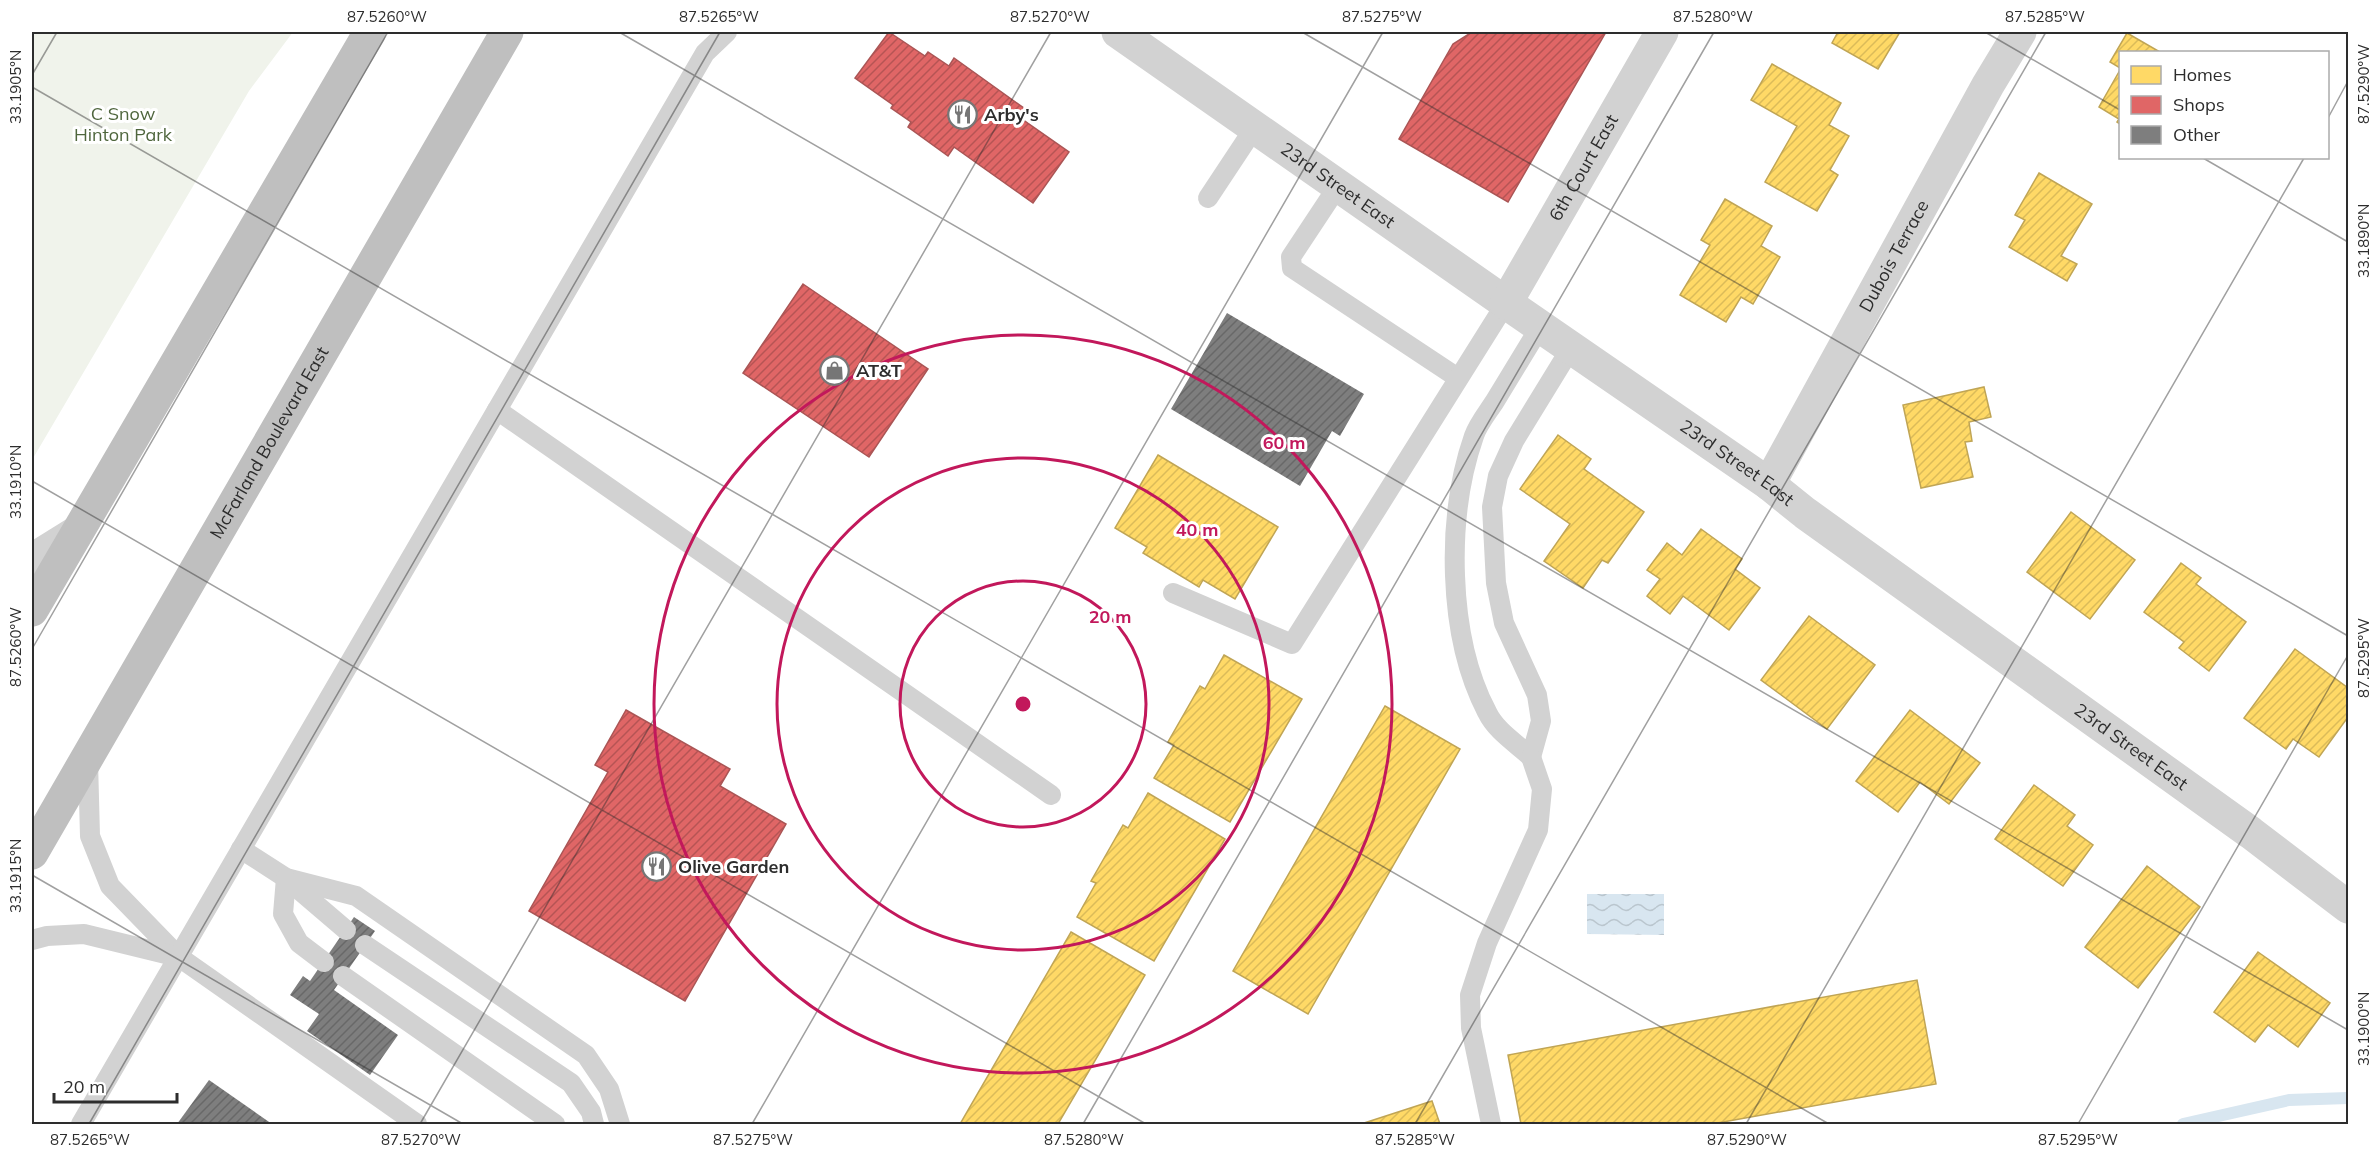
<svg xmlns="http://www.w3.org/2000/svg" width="2380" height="1156" viewBox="0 0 2380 1156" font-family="Mulish,sans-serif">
<defs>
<pattern id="water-waves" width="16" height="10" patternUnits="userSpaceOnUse" patternTransform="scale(1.5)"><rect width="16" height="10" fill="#d8e6f0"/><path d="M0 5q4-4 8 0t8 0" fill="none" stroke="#bac6ce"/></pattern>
<pattern id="homes-hatch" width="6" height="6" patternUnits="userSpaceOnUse" patternTransform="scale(1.5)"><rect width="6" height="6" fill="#ffd966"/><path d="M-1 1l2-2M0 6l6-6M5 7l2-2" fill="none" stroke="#dbbb59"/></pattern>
<pattern id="shops-hatch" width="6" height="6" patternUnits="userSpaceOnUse" patternTransform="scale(1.5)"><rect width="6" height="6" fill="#e06666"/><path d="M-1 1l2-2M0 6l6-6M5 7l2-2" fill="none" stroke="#b65454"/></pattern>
<pattern id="building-hatch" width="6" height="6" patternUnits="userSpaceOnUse" patternTransform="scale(1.5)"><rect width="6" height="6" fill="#7e7e7e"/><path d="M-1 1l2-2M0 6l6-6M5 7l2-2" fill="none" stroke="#686868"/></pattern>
</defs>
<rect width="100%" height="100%" fill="#fff"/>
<polygon fill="#f0f3eb" points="32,32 293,32 249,91 32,460"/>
<polygon fill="url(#water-waves)" points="1587,894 1664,894 1664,935 1587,934"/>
<g fill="url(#homes-hatch)" stroke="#c0a555" stroke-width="1.5">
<polygon points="1838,32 1900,32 1878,69 1832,43"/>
<polygon points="2127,33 2160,52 2120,52 2120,68 2110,62"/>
<polygon points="1772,64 1841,103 1829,125 1849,136 1830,170 1838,175 1817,211 1765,182 1797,126 1751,100"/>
<polygon points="2120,70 2120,124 2117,122 2119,119 2099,107"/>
<polygon points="2039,173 2092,204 2061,256 2077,264 2067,281 2009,247 2025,220 2015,215"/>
<polygon points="1725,199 1772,226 1761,246 1780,257 1753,304 1741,297 1726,322 1680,295 1710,245 1701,240"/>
<polygon points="1984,387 1991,417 1969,422 1972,441 1965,442 1973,477 1921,488 1903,405"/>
<polygon points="1558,435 1591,459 1584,469 1644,512 1608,563 1602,560 1583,588 1544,561 1570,524 1520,489"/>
<polygon points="1158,455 1278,527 1235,599 1203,580 1199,587 1143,553 1147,547 1115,528"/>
<polygon points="2071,512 2135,560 2090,619 2027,572"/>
<polygon points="1701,529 1742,559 1735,569 1760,588 1729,630 1683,596 1670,614 1647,596 1660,579 1647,570 1667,543 1682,555"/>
<polygon points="2181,563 2201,578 2196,584 2246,622 2209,671 2179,648 2184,642 2144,612"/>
<polygon points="1809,616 1875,665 1827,729 1761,680"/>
<polygon points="2295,649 2348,688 2348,717 2319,757 2293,739 2286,749 2244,718"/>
<polygon points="1224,655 1302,699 1230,822 1154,778 1174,745 1168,742 1200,686 1205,689"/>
<polygon points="1385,706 1460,749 1308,1014 1233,971"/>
<polygon points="1910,710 1980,763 1949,804 1920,782 1898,812 1856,781"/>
<polygon points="2034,785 2075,815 2067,826 2093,845 2063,886 1995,839"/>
<polygon points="1148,793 1225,839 1154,961 1077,917 1096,883 1091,881 1123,825 1128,828"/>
<polygon points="2147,866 2200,907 2138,988 2085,947"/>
<polygon points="1071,932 1145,975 1058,1124 960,1124"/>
<polygon points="2258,952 2330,1003 2298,1047 2268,1025 2255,1042 2214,1012"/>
<polygon points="1917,980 1936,1084 1712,1124 1521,1124 1508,1055"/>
<polygon points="1432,1101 1440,1124 1361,1124"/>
</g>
<g fill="url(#shops-hatch)" stroke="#a55" stroke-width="1.5">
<polygon points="889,32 925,56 928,52 949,66 954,58 1028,111 1022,119 1069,152 1033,203 954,147 948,156 908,127 911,122 891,108 893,105 855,78"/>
<polygon points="1472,32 1606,32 1508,202 1399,139 1453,44"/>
<polygon points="803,284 928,369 869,457 743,373"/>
<polygon points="626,710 730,769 720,786 786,824 685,1001 529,911 608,772 595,765"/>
</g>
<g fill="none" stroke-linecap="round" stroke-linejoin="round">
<polyline stroke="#d8e6f0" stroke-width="12" points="2183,1124 2289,1100 2348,1098"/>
</g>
<g fill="url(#building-hatch)">
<polygon points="1227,313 1364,394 1340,436 1332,431 1300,486 1171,409"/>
<polygon points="354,917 375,931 334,990 398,1035 370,1075 307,1031 319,1014 290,995 303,976 310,981"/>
<polygon points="209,1080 272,1124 177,1124"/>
</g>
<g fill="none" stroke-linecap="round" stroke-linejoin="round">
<g stroke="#d2d2d2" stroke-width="20">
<polyline points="1338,186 1291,257 1292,268 1458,378"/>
<polyline points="1208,198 1255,127"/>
<path d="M1540 327C1525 352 1510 376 1495 401 1488 412 1478 424 1474 436 1446 516 1447 636 1487 712 1496 731 1516 743 1531 757L1541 721 1537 695 1504 623 1496 583 1492 507 1498 476 1514 441 1571 348"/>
<polyline points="497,410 1051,795"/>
<polyline points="1173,593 1292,644 1506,303"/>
<polyline points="88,761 90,836 110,886 179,957 417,1124"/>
<polyline points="241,849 286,878 356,896 586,1055 609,1089 620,1124"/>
<polyline points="286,878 283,914 299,943 324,962"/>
<polyline points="291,883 346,930"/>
<polyline points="32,940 47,936 84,934 178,957"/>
<polyline points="365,945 571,1083 591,1112 594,1124"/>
<polyline points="343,976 555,1124"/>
<polyline points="81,1124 705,53 727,32"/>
<polyline points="1491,1124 1471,1028 1470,995 1487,943 1538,830 1542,789 1531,757"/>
</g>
<g stroke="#d2d2d2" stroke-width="33">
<path id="s1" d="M1118 32 1506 303 1769 484 1805 513 2251 833 2348 907"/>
<path id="s2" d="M1506 303 1662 32"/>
<path id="s3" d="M1769 484 1988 85 2020 32"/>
<polyline points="32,560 77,532"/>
</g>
<g stroke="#bfbfbf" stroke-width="33">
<polyline points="32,610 370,32"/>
<path id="s4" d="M32 853 507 32"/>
</g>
</g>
<path fill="none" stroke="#2d2d2d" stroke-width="1.5" stroke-opacity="0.45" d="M619 32 2348 1030M1302 32 2348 636M1985 32 2120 110M32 75 57 32M32 87 1829 1124M2328 118 2348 81M2203 158 2348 242M32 481 1146 1124M32 649 388 32M32 875 463 1124M89 1124 720 32M420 1124 1051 32M752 1124 1383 32M1083 1124 1714 32M1415 1124 2046 32M1746 1124 2304 158M2078 1124 2348 655"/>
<g fill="none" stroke="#c2185b" stroke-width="3">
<circle cx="1023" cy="704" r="123"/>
<circle cx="1023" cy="704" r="246"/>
<circle cx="1023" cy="704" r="369"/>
</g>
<defs>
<symbol id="restaurant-ring" viewBox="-11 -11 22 22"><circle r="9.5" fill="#fff" stroke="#767676" stroke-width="1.5"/><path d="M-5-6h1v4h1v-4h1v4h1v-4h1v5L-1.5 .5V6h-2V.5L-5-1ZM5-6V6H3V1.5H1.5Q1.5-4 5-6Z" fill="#767676"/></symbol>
<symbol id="shop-ring" viewBox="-11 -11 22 22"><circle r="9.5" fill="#fff" stroke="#767676" stroke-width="1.5"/><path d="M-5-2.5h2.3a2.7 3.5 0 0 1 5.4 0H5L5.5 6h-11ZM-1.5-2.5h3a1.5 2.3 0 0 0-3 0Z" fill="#767676"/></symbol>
</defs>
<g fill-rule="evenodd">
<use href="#restaurant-ring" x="946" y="98" width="33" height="33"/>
<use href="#shop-ring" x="818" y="354" width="33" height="33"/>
<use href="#restaurant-ring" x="640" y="850" width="33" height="33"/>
</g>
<g text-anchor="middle" stroke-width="6" stroke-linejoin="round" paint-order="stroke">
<g font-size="18" fill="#4f663d" stroke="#fff">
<text x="123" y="120">C Snow<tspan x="123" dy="21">Hinton Park</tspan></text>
</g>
<g font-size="18" font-weight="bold" fill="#2d2d2d" stroke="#fff" text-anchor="start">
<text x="984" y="121">Arby's</text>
<text x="856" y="377">AT&amp;T</text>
<text x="678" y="873">Olive Garden</text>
</g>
<g font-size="18" fill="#2d2d2d" stroke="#fff">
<text dy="6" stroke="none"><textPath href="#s2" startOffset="156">6th Court East</textPath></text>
<text dy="6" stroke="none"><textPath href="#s1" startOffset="268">23rd Street East</textPath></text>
<text dy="6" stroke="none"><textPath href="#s3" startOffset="260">Dubois Terrace</textPath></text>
<text dy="6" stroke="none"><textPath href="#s4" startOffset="474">McFarland Boulevard East</textPath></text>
<text dy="6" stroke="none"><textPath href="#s1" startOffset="754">23rd Street East</textPath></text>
<text dy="6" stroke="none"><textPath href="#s1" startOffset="1240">23rd Street East</textPath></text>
</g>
</g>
<circle cx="1023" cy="704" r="9" fill="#c2185b" stroke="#fff" stroke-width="3"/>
<g font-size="18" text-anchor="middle" font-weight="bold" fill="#c2185b" stroke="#fff" stroke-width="6" stroke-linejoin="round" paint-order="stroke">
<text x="1284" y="449">60 m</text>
<text x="1197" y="536">40 m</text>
<text x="1110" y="623">20 m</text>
</g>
<rect width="2380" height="1156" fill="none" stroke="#ffffff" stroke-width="66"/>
<rect x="2119" y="51" width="210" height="108" fill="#ffffff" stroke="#ababab" stroke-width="1.5"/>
<rect x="2131" y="66" width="30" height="18" fill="#ffd966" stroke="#ababab" stroke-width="1.5"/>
<text x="2173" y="81" font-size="18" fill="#2d2d2d">Homes</text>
<rect x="2131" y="96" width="30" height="18" fill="#e06666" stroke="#ababab" stroke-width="1.5"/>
<text x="2173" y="111" font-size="18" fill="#2d2d2d">Shops</text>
<rect x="2131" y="126" width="30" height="18" fill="#7e7e7e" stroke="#ababab" stroke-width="1.5"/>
<text x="2173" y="141" font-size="18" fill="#2d2d2d">Other</text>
<path d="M54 1093v9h123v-9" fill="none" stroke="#2d2d2d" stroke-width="3"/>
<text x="63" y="1093" font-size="18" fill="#2d2d2d" stroke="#ffffff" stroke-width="4.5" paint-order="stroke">20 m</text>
<rect x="33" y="33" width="2314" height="1090" fill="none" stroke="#2d2d2d" stroke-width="2"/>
<g font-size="15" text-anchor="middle" fill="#2d2d2d">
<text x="387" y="22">87.5260°W</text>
<text x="719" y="22">87.5265°W</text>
<text x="1050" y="22">87.5270°W</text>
<text x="1382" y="22">87.5275°W</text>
<text x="1713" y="22">87.5280°W</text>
<text x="2045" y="22">87.5285°W</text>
<text transform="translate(2364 84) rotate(-90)" y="5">87.5290°W</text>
<text transform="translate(16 87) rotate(-90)" y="5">33.1905°N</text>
<text transform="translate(2364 241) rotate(-90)" y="5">33.1890°N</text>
<text transform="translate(16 482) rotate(-90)" y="5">33.1910°N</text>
<text transform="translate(16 647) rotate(-90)" y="5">87.5260°W</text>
<text transform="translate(2364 658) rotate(-90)" y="5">87.5295°W</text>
<text transform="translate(16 876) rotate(-90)" y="5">33.1915°N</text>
<text transform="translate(2364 1029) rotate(-90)" y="5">33.1900°N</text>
<text x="90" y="1145">87.5265°W</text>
<text x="421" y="1145">87.5270°W</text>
<text x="753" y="1145">87.5275°W</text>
<text x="1084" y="1145">87.5280°W</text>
<text x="1415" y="1145">87.5285°W</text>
<text x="1747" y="1145">87.5290°W</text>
<text x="2078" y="1145">87.5295°W</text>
</g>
</svg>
